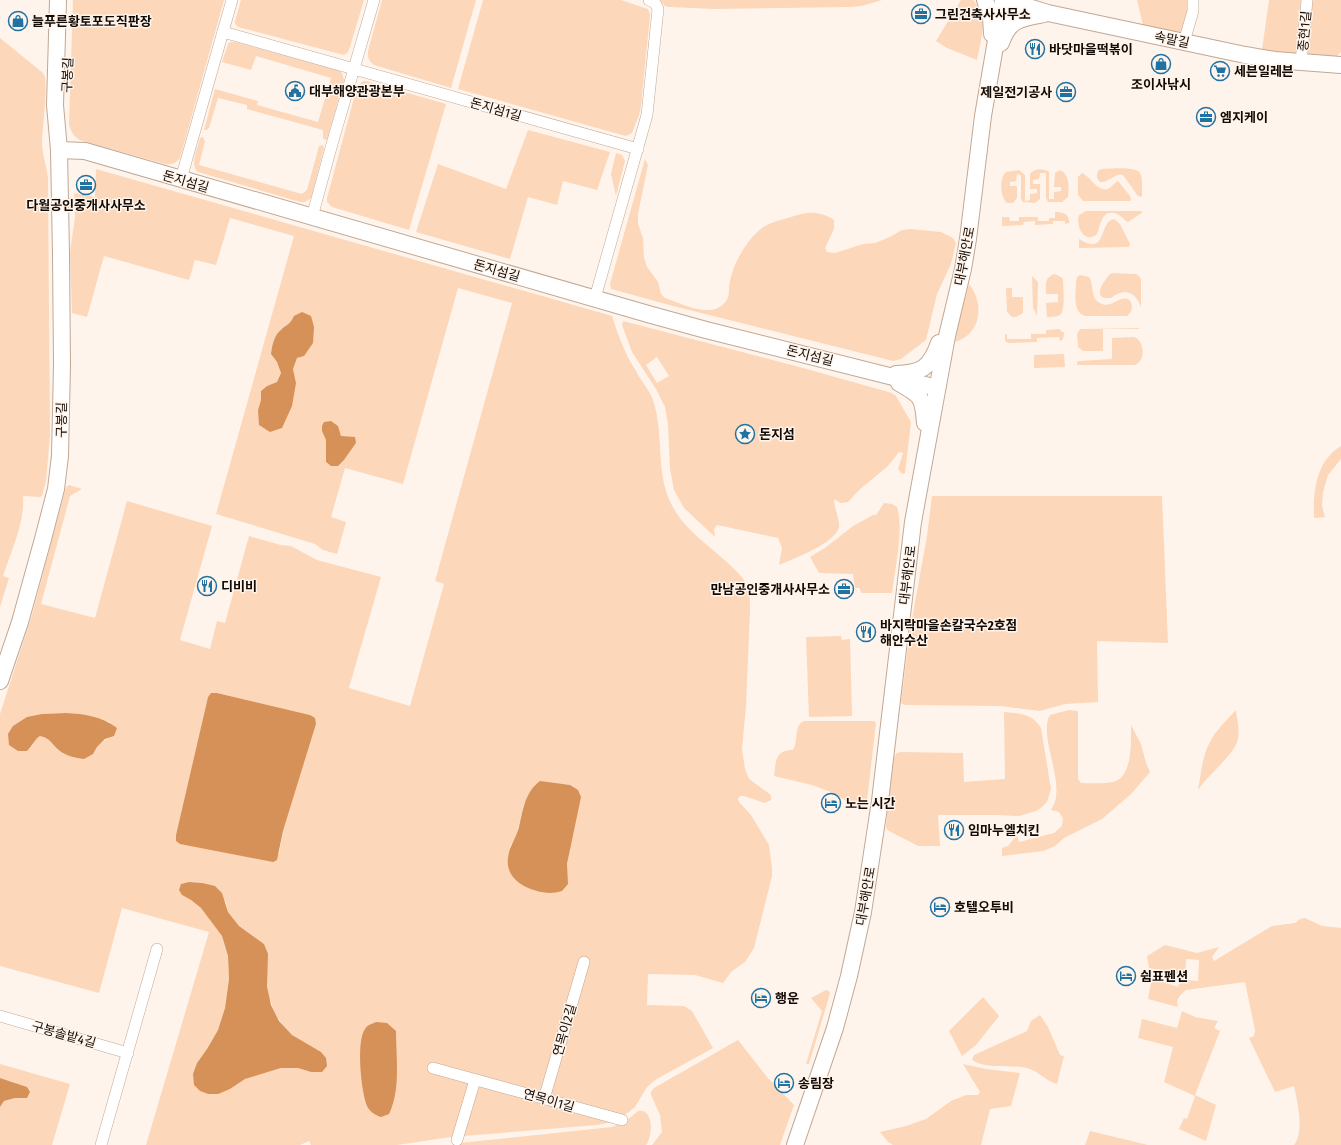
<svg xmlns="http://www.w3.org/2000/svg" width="1341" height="1145" viewBox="0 0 1341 1145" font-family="'Fira Sans Condensed','Noto Sans KR',sans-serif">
<rect width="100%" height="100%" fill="#fff4eb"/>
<g fill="#fcd7ba" fill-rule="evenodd">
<path d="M73 0H224L180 158C176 163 172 165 165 164L82 141C75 138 71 133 69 124Z"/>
<polygon points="241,0 364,0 349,50 347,53 344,55 238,27 235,24 235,21"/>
<path d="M382 0H476L451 88 374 65C369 61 367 57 368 51Z"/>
<polygon points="483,0 621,0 648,9 650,15 641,106 639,115 632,133 626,136 622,135 458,89"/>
<polygon points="660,0 882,0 862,6 850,7 714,9 669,7 665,6"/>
<path d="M961 0H973C989 18 981 39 977 60L947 48 936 41Z"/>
<path d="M1137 0H1187C1190 11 1187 24 1180 33L1143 25Z"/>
<polygon points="1269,0 1301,0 1296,55 1262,50"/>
<polygon points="1311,0 1341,0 1341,52 1337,56 1306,54"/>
<path d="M0 38 43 73 45 77C47 98 43 121 42 142 42 155 47 166 48 179L50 436 46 481 42 496 40 497 23 496C25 523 11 551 3 576L9 578 0 607Z"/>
<polygon points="230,42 235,42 338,70 342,73 344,80 327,139 325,140 323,138 323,130 247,109 247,105 218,98 209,128 207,130 204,130 215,89 258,101 257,105 318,122 331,78 256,56 251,70 222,62 228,44"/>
<polygon points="363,81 366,81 446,104 409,230 332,207 327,202 327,198 357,87"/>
<polygon points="528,130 610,152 597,190 563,181 557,205 528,197 510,259 416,232 438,164 506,189"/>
<path d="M203 137 205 141 199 165 302 194 307 190 319 146 323 145 324 148 311 198 305 202H300L198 172C189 165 198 148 200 138Z"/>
<polygon points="616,153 622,155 625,161 616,196 611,174"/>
<path d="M645 159 648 165 638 214V224L643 238 644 258 647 267 658 282 661 294 665 298C680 303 702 315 718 308 722 306 727 301 728 297 729 294 729 291 729 288 729 282 732 274 734 267 740 253 750 237 762 228 770 222 781 220 791 217 807 212 818 210 834 220V229L825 248 827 252 835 253 863 244 875 243 890 237 902 230 910 229 941 232 953 238 956 243 951 264 937 294 926 340 901 359 893 361 673 306 611 289 610 284Z"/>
<path d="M96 169 612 316C618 335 625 354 636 371 641 381 649 389 653 400 665 435 654 476 674 509 688 533 713 548 732 567 737 572 744 578 747 586 750 593 750 602 750 610L746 706 742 749 745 769 749 779 771 795V800L765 803 744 796H740L738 799 739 802 751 815 769 845 772 868V876L754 948 745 962 731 972 723 983 695 975 648 974 647 1005 684 1006 692 1011 713 1048 655 1080 647 1087 635 1107 629 1112 613 1122 597 1125 451 1137 397 1145H311L309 1141 300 1145H146L209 932 122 908 99 993 0 966V714L32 615 66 487 69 485 82 489 70 496 41 604 95 618 127 501 212 526 180 640 210 649 217 621 225 623 249 536 281 545 291 546 317 560 381 577 349 688 410 706 444 584 435 581 512 303 458 288 403 484 345 468 331 517 346 522 337 554 323 550 315 544 216 514 294 236 230 218 216 265 195 260 189 280 104 256 87 317 72 313 70 252 75 217 74 193 95 197ZM290 324 304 356 297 358 293 369 296 383 258 410 261 400V391L267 386 277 382 281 373 277 362 271 354C273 339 277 332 290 324ZM338 426 341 436 356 443 344 460 338 466H331L326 462V440ZM211 693H217L310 715 316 724 283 831 279 854 176 841V835L208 697ZM66 713C81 714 95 716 110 722L114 736C104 740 98 744 93 754L60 751 47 737 40 736 35 740 42 714ZM563 784 570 785V849L562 891 550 893 525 887 510 847 517 833 524 804ZM189 882 202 883 226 902 228 912 239 926 264 944C268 980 263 1007 291 1034 300 1042 311 1047 321 1052L311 1072 298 1068H281L245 1079 230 1089 208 1094 200 1091 194 1085 197 1063 207 1049 218 1030 225 1008 229 979 228 956 222 936 201 908 191 900 182 895 181 884Z"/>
<path d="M1102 169C1110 169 1135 166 1140 173 1143 178 1142 190 1142 195L1141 197 1138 196 1123 175C1114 173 1109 183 1100 182 1096 178 1096 174 1099 170Z"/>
<path d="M1019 170 1025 175V201L1030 200V194L1037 193V189H1030V174C1034 168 1044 168 1049 172V199H1054V192L1061 191V187H1054L1055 173 1060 170C1070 174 1069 188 1068 197L1062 202H1048L1046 198V173H1040L1039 179 1033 180V184H1040V199L1035 203 1023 202 1021 199V175L1017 174 1016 181 1010 182V186H1017V198L1013 203H1007C1000 197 999 178 1006 172Z"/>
<path d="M1082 173C1091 177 1097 192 1108 189 1112 187 1114 183 1118 181L1130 196 1131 200 1130 201H1083L1078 195V177Z"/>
<path d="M1086 211H1140L1143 212 1128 222C1124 220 1122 216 1117 214 1101 208 1101 225 1097 234 1085 245 1075 226 1079 215Z"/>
<path d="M1055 212C1063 212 1070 214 1069 223L1065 224V221H1053V224L1035 225V221L1024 222 1023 225 1002 226V217H1009L1010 221H1019V217H1038V221H1049V218H1055Z"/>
<path d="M1114 219 1120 224 1130 244 1129 247 1079 248V239C1108 257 1098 222 1114 219Z"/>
<path d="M1112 273 1136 274 1139 276 1141 279V307C1135 291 1124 288 1111 298 1090 300 1104 281 1110 274Z"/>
<path d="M1055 274 1061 277 1063 279C1063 287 1066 310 1060 315 1056 317 1051 317 1047 317L1046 303 1058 302V294H1046C1046 285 1044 277 1055 274Z"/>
<path d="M1080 275 1089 277C1095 286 1089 299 1102 304 1112 308 1118 296 1128 299 1134 304 1133 311 1127 316H1085C1072 312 1076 293 1076 282L1077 277Z"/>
<polygon points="1032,276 1038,282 1037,316 1033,308"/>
<path d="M969 284C985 304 981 334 955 342L961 312Z"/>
<polygon points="1006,288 1012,288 1012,297 1023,297 1023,313 1016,317 1012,317 1007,312"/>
<path d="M623 321 803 368 892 393 896 396 911 422 905 473 902 474 898 469 903 453 899 452 888 466 859 490 848 502 841 503 834 499C834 507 840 521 839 527 836 543 793 559 779 565L782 548 778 538 717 525 714 529 715 537 684 508 674 490 670 469 668 424 665 407 656 389 632 352 622 325ZM657 357 669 376 657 383 646 365Z"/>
<polygon points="1139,328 1139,329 1103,329 1103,351 1083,351 1078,347 1077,334 1080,329"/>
<polygon points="1059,329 1064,333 1063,339 1061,341 1060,341 1059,337 1037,338 1037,342 1008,343 1005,341 1005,334 1007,334 1007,339 1031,339 1031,334 1046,334 1046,330"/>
<path d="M1134 337C1145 341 1146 361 1135 365H1077V362L1079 361 1112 359V338Z"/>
<polygon points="1064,354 1065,367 1034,368 1034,355"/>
<path d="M1341 446V459L1328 475 1323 492 1322 506 1325 517 1314 518C1313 491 1316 461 1341 446Z"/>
<polygon points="932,496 1162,496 1168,643 1097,641 1098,702 1065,704 1040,711 1000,706 905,705 901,703 910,630 927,536"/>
<path d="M884 503 892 504 897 507C904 530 895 568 892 593H861L860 588H855L853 574 819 573 810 557 825 548 853 526 873 515H876Z"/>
<polygon points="841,636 842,640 850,639 852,716 809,717 806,637"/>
<path d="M1069 710 1078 711V779L1081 783C1091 783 1103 784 1113 782 1133 778 1131 740 1131 725L1141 744 1146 763 1150 772 1131 794 1102 819 1064 838 1055 846 1043 851 1002 856V848L1008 846 1017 835 1019 842 1054 833 1062 826 1063 818 1059 812 1051 810C1053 806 1056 801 1056 796 1060 774 1039 732 1050 715Z"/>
<path d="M1236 710C1237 719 1240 730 1238 739 1234 756 1208 774 1198 790 1201 775 1202 756 1210 742 1216 730 1227 720 1236 710Z"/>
<path d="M1004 712C1020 714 1032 713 1041 728L1051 789 1047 802 1042 807 1036 811 1019 816 995 815H938L940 846H918L889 831 886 828V825L894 757 897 753 901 752 963 753 964 782 1005 779Z"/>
<path d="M804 721H874L876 723 866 809 864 811 831 792 812 785 774 776C776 761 775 750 793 750 799 740 793 726 804 721Z"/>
<path d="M1305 918 1322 926 1341 928V1145H1294C1305 1131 1297 1101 1294 1086L1275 1092 1249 1038 1254 1036 1255 1030 1245 982 1186 990C1180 995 1175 1000 1178 1007L1148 999 1151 983 1157 980 1178 987 1181 975 1149 968 1147 956 1165 945 1197 953 1219 947 1212 957 1214 961 1272 926 1295 923 1300 919ZM1186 959 1199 960 1198 981 1185 980Z"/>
<polygon points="826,990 830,992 829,997 809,1064 806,1064 822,1011 811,998"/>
<polygon points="983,997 999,1016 976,1045 962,1056 949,1031"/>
<polygon points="1182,1011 1195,1017 1218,1021 1214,1028 1220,1031 1195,1095 1216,1105 1206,1141 1179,1129 1184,1118 1187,1119 1195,1096 1164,1082 1173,1047 1138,1038 1142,1019 1177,1028"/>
<path d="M1040 1015 1048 1027 1060 1055 1064 1056 1057 1084C1046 1081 1038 1071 1027 1068 1009 1064 988 1070 972 1060L974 1055 1027 1031 1031 1021Z"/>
<polygon points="738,1040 767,1077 794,1105 780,1145 652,1145 662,1132 660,1115 651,1095 651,1092 654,1088"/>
<polygon points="0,1064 70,1084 52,1145 0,1145 0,1107 4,1101 15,1098 27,1098 16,1083 0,1078"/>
<polygon points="963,1064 986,1069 1020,1073 1011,1106 990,1109 981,1145 893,1145 888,1142 880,1132 906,1126 926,1119 951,1101 966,1095 978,1095 980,1092"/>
<path d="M638 1111C654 1108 653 1136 646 1145H459L460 1143 612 1127 626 1121Z"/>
<polygon points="1090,1131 1148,1145 1085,1145"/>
</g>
<g fill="#d59157">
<path d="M302 312 311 316 314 327 313 343 304 356 297 358 293 369 296 383 292 406 282 428 270 432 259 425 258 410 261 400V391L267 386 277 382 281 373 277 362 271 354C272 346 274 335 281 330 288 323 289 326 294 316Z"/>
<polygon points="331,421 338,426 341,436 355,437 356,443 344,460 338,466 331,466 326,462 326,440 322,431 322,426 324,422"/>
<polygon points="211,693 217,693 310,715 315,718 316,724 283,831 277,860 273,862 180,844 176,841 176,835 208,697"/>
<path d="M66 713C84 714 102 716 117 728L114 736 105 739 97 747 93 754 84 759C75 758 67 756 60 751 51 744 51 738 40 736 34 740 32 746 27 751H18L9 745 8 734 13 726 27 717 42 714Z"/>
<path d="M540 781 570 785 578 790 581 797 567 864 568 884 562 891C558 892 554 893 550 893 530 892 505 881 508 858 509 847 516 838 519 827 523 810 525 792 540 781Z"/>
<polygon points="189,882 202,883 215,886 222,893 228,912 239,926 264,944 268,954 267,986 271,1005 279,1021 292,1035 321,1052 326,1058 327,1066 322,1072 311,1072 298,1068 281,1068 245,1079 230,1089 218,1094 208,1094 200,1091 194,1085 193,1074 197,1063 207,1049 218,1030 225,1008 229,979 228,956 222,936 201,908 191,900 182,895 179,890 181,884"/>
<path d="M376 1022 387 1023 396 1031C396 1057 401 1090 389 1114L381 1117C375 1115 370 1112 367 1106 361 1091 356 1041 365 1029 367 1025 372 1024 376 1022Z"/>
<polygon points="0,1078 27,1087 30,1092 27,1098 15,1098 4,1101 0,1107"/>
</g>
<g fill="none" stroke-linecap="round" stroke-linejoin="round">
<defs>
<g id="street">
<polyline points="223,32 638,149"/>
<polyline points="1184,42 1193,11 1193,0"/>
<polyline points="1301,62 1307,0"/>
<polyline points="181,179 232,0"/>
<polyline points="312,217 332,144 374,0"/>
<polyline points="595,298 647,115 658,9 655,3 649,0"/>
<polyline points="0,1016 128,1053"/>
<polyline points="433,1068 622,1120"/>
<polyline points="544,1099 584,962"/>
<polyline points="457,1140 475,1080"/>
<polyline points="101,1145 157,949"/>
</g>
<g id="secondary">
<polyline points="985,0 991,18 992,34"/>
<polyline points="1005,0 1048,13 1245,55 1275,60 1341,65"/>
<path d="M1001 43C1009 19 1021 18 1044 14"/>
<polyline points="59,150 85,151 648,314 706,330 937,388"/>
<path d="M896 374C922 373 930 368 939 343"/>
<path d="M899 383C922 396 923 397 925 423"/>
<polyline points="0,681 20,622 43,539 56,489 60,456 62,365 61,254 59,150 55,105 58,0"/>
<polyline points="795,1145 835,1028 849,976 863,912 880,801 913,522 947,336 963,269 968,239 983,116 1003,0"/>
</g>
</defs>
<use href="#street" stroke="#c1a894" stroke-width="12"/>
<use href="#secondary" stroke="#c1a894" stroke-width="18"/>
<use href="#street" stroke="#fff" stroke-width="11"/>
<use href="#secondary" stroke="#fff" stroke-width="16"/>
</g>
<defs>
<symbol id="office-ring" viewBox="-11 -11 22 22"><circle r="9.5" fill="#fff4eb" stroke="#2072a3" stroke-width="1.5"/><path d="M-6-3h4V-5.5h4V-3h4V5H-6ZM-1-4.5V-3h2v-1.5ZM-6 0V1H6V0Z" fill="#2072a3"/></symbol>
<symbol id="shop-ring" viewBox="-11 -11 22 22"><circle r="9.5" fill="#fff4eb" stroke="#2072a3" stroke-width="1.5"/><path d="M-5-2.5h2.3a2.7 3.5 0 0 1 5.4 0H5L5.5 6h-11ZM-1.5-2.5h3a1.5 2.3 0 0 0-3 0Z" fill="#2072a3"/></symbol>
<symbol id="restaurant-ring" viewBox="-11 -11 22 22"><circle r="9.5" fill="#fff4eb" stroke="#2072a3" stroke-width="1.5"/><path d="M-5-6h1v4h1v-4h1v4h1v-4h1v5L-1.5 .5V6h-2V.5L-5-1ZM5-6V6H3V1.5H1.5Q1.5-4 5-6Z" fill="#2072a3"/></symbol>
<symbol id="supermarket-ring" viewBox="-11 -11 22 22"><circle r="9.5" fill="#fff4eb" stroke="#2072a3" stroke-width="1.5"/><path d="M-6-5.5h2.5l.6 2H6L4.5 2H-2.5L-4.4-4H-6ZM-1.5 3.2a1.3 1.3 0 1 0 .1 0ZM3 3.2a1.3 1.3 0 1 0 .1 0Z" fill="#2072a3"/></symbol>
<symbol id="civic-ring" viewBox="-11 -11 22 22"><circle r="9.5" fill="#fff4eb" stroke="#2072a3" stroke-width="1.5"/><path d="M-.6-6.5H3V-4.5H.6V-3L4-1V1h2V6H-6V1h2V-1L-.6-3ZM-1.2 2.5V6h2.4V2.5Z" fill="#2072a3"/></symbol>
<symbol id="sight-ring" viewBox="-11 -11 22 22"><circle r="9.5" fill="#fff4eb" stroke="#2072a3" stroke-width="1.5"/><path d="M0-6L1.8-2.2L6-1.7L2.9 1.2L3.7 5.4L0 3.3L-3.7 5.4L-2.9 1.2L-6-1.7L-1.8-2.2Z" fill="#2072a3"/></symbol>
<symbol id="hotel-ring" viewBox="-11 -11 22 22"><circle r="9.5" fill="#fff4eb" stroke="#2072a3" stroke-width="1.5"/><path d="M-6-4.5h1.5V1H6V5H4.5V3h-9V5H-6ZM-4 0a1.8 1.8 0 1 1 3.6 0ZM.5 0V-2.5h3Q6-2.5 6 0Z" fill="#2072a3"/></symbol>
</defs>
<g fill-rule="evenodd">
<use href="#office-ring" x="910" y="3" width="22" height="22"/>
<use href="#shop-ring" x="7" y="10" width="22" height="22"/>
<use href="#restaurant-ring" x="1024" y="38" width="22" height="22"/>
<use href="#shop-ring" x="1150" y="53" width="22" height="22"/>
<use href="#supermarket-ring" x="1209" y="60" width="22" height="22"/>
<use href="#civic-ring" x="284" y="80" width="22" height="22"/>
<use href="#office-ring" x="1055" y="81" width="22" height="22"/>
<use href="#office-ring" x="1195" y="106" width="22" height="22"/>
<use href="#office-ring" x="75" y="174" width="22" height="22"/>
<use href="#sight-ring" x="734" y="423" width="22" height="22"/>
<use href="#restaurant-ring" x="196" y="575" width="22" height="22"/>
<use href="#office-ring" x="833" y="578" width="22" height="22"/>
<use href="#restaurant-ring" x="855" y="621" width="22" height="22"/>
<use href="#hotel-ring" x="820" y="792" width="22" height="22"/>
<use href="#restaurant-ring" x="943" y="819" width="22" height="22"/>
<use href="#hotel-ring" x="929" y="896" width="22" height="22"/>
<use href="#hotel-ring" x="1115" y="965" width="22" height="22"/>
<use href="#hotel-ring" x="750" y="987" width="22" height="22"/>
<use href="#hotel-ring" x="773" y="1072" width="22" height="22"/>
</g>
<g text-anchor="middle" stroke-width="3" stroke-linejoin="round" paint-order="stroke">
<g font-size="13" font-weight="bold" fill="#120a04" stroke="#fff4eb" text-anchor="start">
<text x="935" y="19">그린건축사사무소</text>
<text x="32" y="26">늘푸른황토포도직판장</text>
<text x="1049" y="54">바닷마을떡볶이</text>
<text x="1234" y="76">세븐일레븐</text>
<text x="1161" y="89" text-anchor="middle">조이사낚시</text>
<text x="309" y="96">대부해양관광본부</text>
<text x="1052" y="97" text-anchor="end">제일전기공사</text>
<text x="1220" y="122">엠지케이</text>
<text x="86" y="210" text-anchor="middle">다월공인중개사사무소</text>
<text x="759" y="439">돈지섬</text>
<text x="221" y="591">디비비</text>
<text x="830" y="594" text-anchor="end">만남공인중개사사무소</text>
<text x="880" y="630">바지락마을손칼국수2호점<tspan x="880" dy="15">해안수산</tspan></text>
<text x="845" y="808">노는 시간</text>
<text x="968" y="835">임마누엘치킨</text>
<text x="954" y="912">호텔오투비</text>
<text x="1140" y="981">쉼표펜션</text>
<text x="775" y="1003">행운</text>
<text x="798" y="1088">송림장</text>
</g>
<g font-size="13" fill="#120a04" stroke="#fff4eb">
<text transform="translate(1304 31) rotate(-85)" y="5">종현1길</text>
<text transform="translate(1172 39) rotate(12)" y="5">속말길</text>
<text transform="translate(67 75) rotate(-88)" y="5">구봉길</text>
<text transform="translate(496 109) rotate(16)" y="5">돈지섬1길</text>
<text transform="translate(186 181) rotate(16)" y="5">돈지섬길</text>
<text transform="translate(964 256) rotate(-79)" y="5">대부해안로</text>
<text transform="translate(497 270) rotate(16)" y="5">돈지섬길</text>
<text transform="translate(810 355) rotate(14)" y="5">돈지섬길</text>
<text transform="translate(61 420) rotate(-89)" y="5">구봉길</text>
<text transform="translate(907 575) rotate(-83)" y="5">대부해안로</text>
<text transform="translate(865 896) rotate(-80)" y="5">대부해안로</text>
<text transform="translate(564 1030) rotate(-74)" y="5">연목이2길</text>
<text transform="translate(64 1034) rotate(16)" y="5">구봉솔밭4길</text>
<text transform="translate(549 1100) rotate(16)" y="5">연목이1길</text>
</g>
</g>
</svg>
